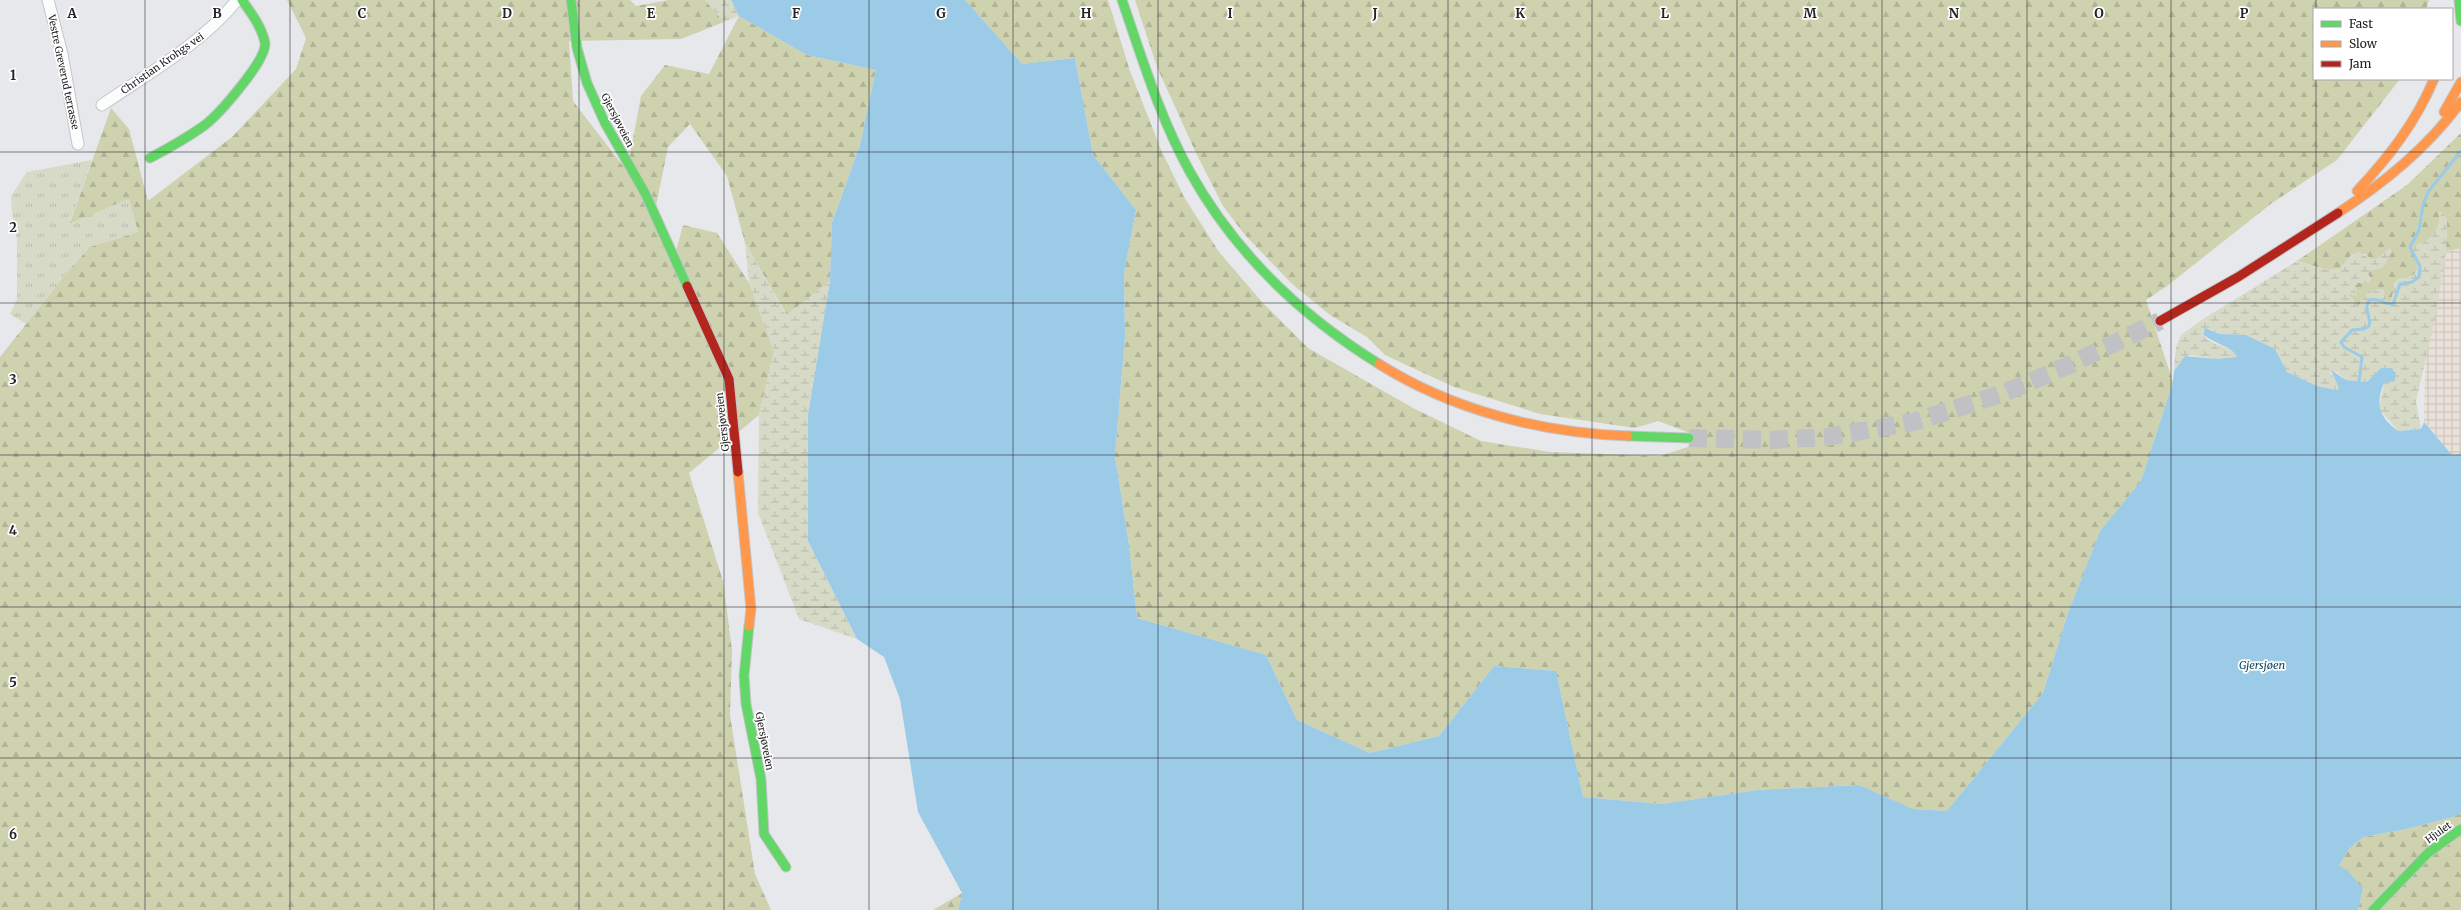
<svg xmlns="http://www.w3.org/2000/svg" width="2461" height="910" viewBox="0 0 2461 910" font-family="Merriweather,serif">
<defs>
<pattern id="industrial-grid" width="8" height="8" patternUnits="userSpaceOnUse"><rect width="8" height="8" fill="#e9e1d9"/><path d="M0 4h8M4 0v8" fill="none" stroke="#c8c1ba"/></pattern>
<pattern id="grass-tufts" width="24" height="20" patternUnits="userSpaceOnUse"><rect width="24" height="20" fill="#d7dac6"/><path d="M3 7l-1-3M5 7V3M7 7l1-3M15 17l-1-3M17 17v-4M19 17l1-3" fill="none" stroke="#b8bbaa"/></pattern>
<pattern id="forest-firs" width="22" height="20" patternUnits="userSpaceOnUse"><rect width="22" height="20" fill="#ced2af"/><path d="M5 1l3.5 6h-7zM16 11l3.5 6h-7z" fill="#b1b496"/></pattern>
<pattern id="wetland-marsh" width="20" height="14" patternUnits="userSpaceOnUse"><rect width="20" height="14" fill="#d7dac6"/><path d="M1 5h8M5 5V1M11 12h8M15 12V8" fill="none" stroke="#b8bbaa"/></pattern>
</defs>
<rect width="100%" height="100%" fill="#e7e8ec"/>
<polygon fill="url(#industrial-grid)" points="2461,248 2461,454 2452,455 2424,422 2425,358 2446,251"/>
<polygon fill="url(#grass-tufts)" points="92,160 70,222 129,199 138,232 90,247 69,270 26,324 10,314 17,299 17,239 12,213 11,196 27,172"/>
<g fill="url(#forest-firs)">
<polygon points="287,0 630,0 636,6 669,0 705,0 724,22 681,39 569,41 573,101 627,171 641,96 665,65 709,74 739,16 807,55 876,70 860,145 832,223 830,281 787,315 745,243 727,176 690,124 668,147 656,206 672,266 683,225 717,233 749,283 774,351 759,415 689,473 723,581 732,650 730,715 755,874 771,910 0,910 0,357 69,270 90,247 138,232 129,199 70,223 111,108 129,129 148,201 232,137 296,69 306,38"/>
<polygon points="965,0 1108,0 1130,71 1162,152 1184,197 1219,252 1263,303 1308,348 1413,408 1481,441 1550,452 1660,456 1688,447 1691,443 1690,433 1658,421 1635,428 1540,414 1454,387 1385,355 1367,337 1330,315 1291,283 1245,235 1223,206 1195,151 1157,67 1135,0 2429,0 2426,9 2314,9 2314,79 2400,79 2337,160 2272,203 2167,286 2146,300 2173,382 2141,481 2100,531 2067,616 2043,693 1947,811 1913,809 1858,785 1757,790 1662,804 1583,797 1556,671 1494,666 1439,736 1370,753 1297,720 1266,655 1137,618 1129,545 1115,456 1125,336 1124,273 1136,210 1093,155 1075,58 1022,64"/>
<path d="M2461 133V248L2446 251 2447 220 2439 212C2442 222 2435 237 2425 242 2420 244 2416 244 2413 247L2418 268 2414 275 2394 284 2395 291 2390 303 2386 300 2381 289 2366 294 2358 306 2349 294 2357 292 2354 286 2357 283 2370 282 2368 274 2370 270 2378 269 2389 249 2377 259H2371L2365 254H2352L2340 269 2328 270 2297 261 2407 185Z"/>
<polygon points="2461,813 2461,910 2358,910 2363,888 2339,866 2348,850 2363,837 2406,829 2453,817"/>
<polygon points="962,893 958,910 933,910"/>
</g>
<g fill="url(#wetland-marsh)">
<polygon points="705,0 731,0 739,16 724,22"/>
<path d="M2441 211 2447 220 2446 251 2435 320 2416 401 2421 429 2398 431 2379 409 2384 383 2388 381H2393L2394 370 2383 368 2367 382 2346 380 2337 372H2330L2339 384V388L2337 390 2317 386 2287 372 2275 349 2246 335 2220 334 2210 329 2202 332C2207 347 2230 343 2237 357L2216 359 2189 355 2182 360 2174 371 2176 347 2181 335 2203 319 2297 261 2328 270 2340 269 2352 254 2359 252 2371 259H2377L2389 249 2393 250 2383 268 2370 270 2368 274 2371 278 2370 282 2357 283 2354 286 2357 296 2349 294 2358 306 2366 294 2381 289 2384 290 2386 300 2390 303 2397 278C2408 279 2412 278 2418 268L2413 247C2416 244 2420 244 2425 242 2435 237 2442 222 2439 212Z"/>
<polygon points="745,243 786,315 830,281 808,415 808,541 857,639 799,619 758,513 759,415 774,351 749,283"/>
</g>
<path fill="#9bcbe7" d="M731 0H965L1022 64 1075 58 1093 155 1136 210 1124 273 1125 336 1115 456 1129 545 1137 618 1266 655 1297 720 1370 753 1439 736 1494 666 1556 671 1583 797 1662 804 1757 790 1859 785 1913 809 1947 811 2043 693 2067 616 2100 531 2141 481 2173 382 2174 371 2185 356 2216 359 2237 357C2231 345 2213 344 2203 334L2205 328 2220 334 2246 335 2275 349 2287 372 2317 386 2337 390 2339 388 2331 370 2346 380 2367 382 2381 368H2392L2395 373V381L2384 383C2375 405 2379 417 2398 431L2421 429 2424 422 2452 455 2461 454V813L2453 817 2406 829 2363 837 2348 850 2339 866 2347 870 2363 888 2358 910H958L962 893 918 812 900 699 884 657 857 639 808 541V415L830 281 832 223 860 145 876 70 807 55 739 16Z"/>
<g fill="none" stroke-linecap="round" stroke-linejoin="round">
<path stroke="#9bcbe7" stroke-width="3" d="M2359 381 2362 357 2344 347 2341 342 2352 330 2364 329 2369 326C2372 317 2363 310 2369 300 2380 297 2383 305 2393 304L2400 284 2412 282 2419 277 2420 266 2410 247 2419 230 2423 205 2428 192 2461 151"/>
<polyline stroke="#c0c1c4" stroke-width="18" stroke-dasharray="18 9" stroke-linecap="butt" points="1689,438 1770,440 1827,437 1914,422 2004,393 2067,366 2160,321"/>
<defs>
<g id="street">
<polyline points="48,0 62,54 78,144"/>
<path d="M102 105C147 74 203 43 237 0"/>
</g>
<g id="fast">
<polyline points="571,0 577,48 587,83 605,123 645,193 687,286"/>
<path d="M1122 0C1142 58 1160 118 1190 172 1235 253 1300 315 1379 364"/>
<polyline points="2459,0 2461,21"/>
<path d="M150 158C169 148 187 138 205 125 219 114 267 60 265 43 262 27 251 13 242 0"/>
<polyline points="1628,436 1689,438"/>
<polyline points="749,626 744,676 746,704 761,779 764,834 786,867"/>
<polyline points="2373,910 2428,853 2461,829"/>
</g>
<g id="slow">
<polyline points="2444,112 2461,82"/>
<path d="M2357 191C2389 157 2416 122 2434 79"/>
<path d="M2338 213C2385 182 2427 148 2461 102"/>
<path d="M1379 364C1452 410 1542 433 1628 436"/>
<polyline points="738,472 751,609 749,626"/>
</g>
<g id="jam">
<polyline points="687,286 729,379 738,472"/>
<polyline points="2160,321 2238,277 2338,213"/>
</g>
</defs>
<use href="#street" stroke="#c5c6c9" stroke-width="13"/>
<use href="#fast" stroke="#c5c6c9" stroke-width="11"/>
<use href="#slow" stroke="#c5c6c9" stroke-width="11"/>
<use href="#jam" stroke="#c5c6c9" stroke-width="11"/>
<use href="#street" stroke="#fbfcfc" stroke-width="11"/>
<use href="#fast" stroke="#63d668" stroke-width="9"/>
<use href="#slow" stroke="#ff974d" stroke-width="9"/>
<use href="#jam" stroke="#b3261e" stroke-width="9"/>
</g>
<path fill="none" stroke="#232325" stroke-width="1" stroke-opacity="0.55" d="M145 0V910M290 0V910M434 0V910M579 0V910M724 0V910M869 0V910M1013 0V910M1158 0V910M1303 0V910M1448 0V910M1592 0V910M1737 0V910M1882 0V910M2027 0V910M2171 0V910M2316 0V9M2316 79V910M0 152H2461M0 303H2461M0 455H2461M0 607H2461M0 758H2461"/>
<g text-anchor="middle" stroke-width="3.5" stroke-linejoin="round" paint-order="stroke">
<g font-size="10" fill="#232325" stroke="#fff">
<text transform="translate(162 63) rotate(-35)" y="4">Christian Krohgs vei</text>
<text transform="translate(64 72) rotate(78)" y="4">Vestre Greverud terrasse</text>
<text transform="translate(618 120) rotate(63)" y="4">Gjersjøveien</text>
<text transform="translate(722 422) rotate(-96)" y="4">Gjersjøveien</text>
<text transform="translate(765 741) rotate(79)" y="4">Gjersjøveien</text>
<text transform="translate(2438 832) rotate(-36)" y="4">Hjulet</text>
</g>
<g font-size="11" font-style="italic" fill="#0d4660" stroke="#fff">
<text x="2262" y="669">Gjersjøen</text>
</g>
</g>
<g font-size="13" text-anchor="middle" font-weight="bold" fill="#232325" stroke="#fff" stroke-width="3.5" stroke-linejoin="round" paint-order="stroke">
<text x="72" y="18">A</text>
<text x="217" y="18">B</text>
<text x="362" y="18">C</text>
<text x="507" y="18">D</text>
<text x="651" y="18">E</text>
<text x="796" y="18">F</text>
<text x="941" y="18">G</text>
<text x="1086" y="18">H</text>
<text x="1230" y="18">I</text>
<text x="1375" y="18">J</text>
<text x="1520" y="18">K</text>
<text x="1665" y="18">L</text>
<text x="1810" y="18">M</text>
<text x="1954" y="18">N</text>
<text x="2099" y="18">O</text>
<text x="2244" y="18">P</text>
<text x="13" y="80">1</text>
<text x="13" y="232">2</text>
<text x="13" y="384">3</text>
<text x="13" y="535">4</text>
<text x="13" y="687">5</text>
<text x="13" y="839">6</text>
</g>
<rect x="2313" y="8" width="140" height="72" fill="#ffffff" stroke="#a7a7a8"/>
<rect x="2321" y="21" width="20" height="6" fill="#63d668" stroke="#a7a7a8"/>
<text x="2349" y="28" font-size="12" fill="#232325">Fast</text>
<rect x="2321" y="41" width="20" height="6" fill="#ff974d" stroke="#a7a7a8"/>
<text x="2349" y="48" font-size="12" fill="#232325">Slow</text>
<rect x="2321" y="61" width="20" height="6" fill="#b3261e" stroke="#a7a7a8"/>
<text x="2349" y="68" font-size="12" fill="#232325">Jam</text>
</svg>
